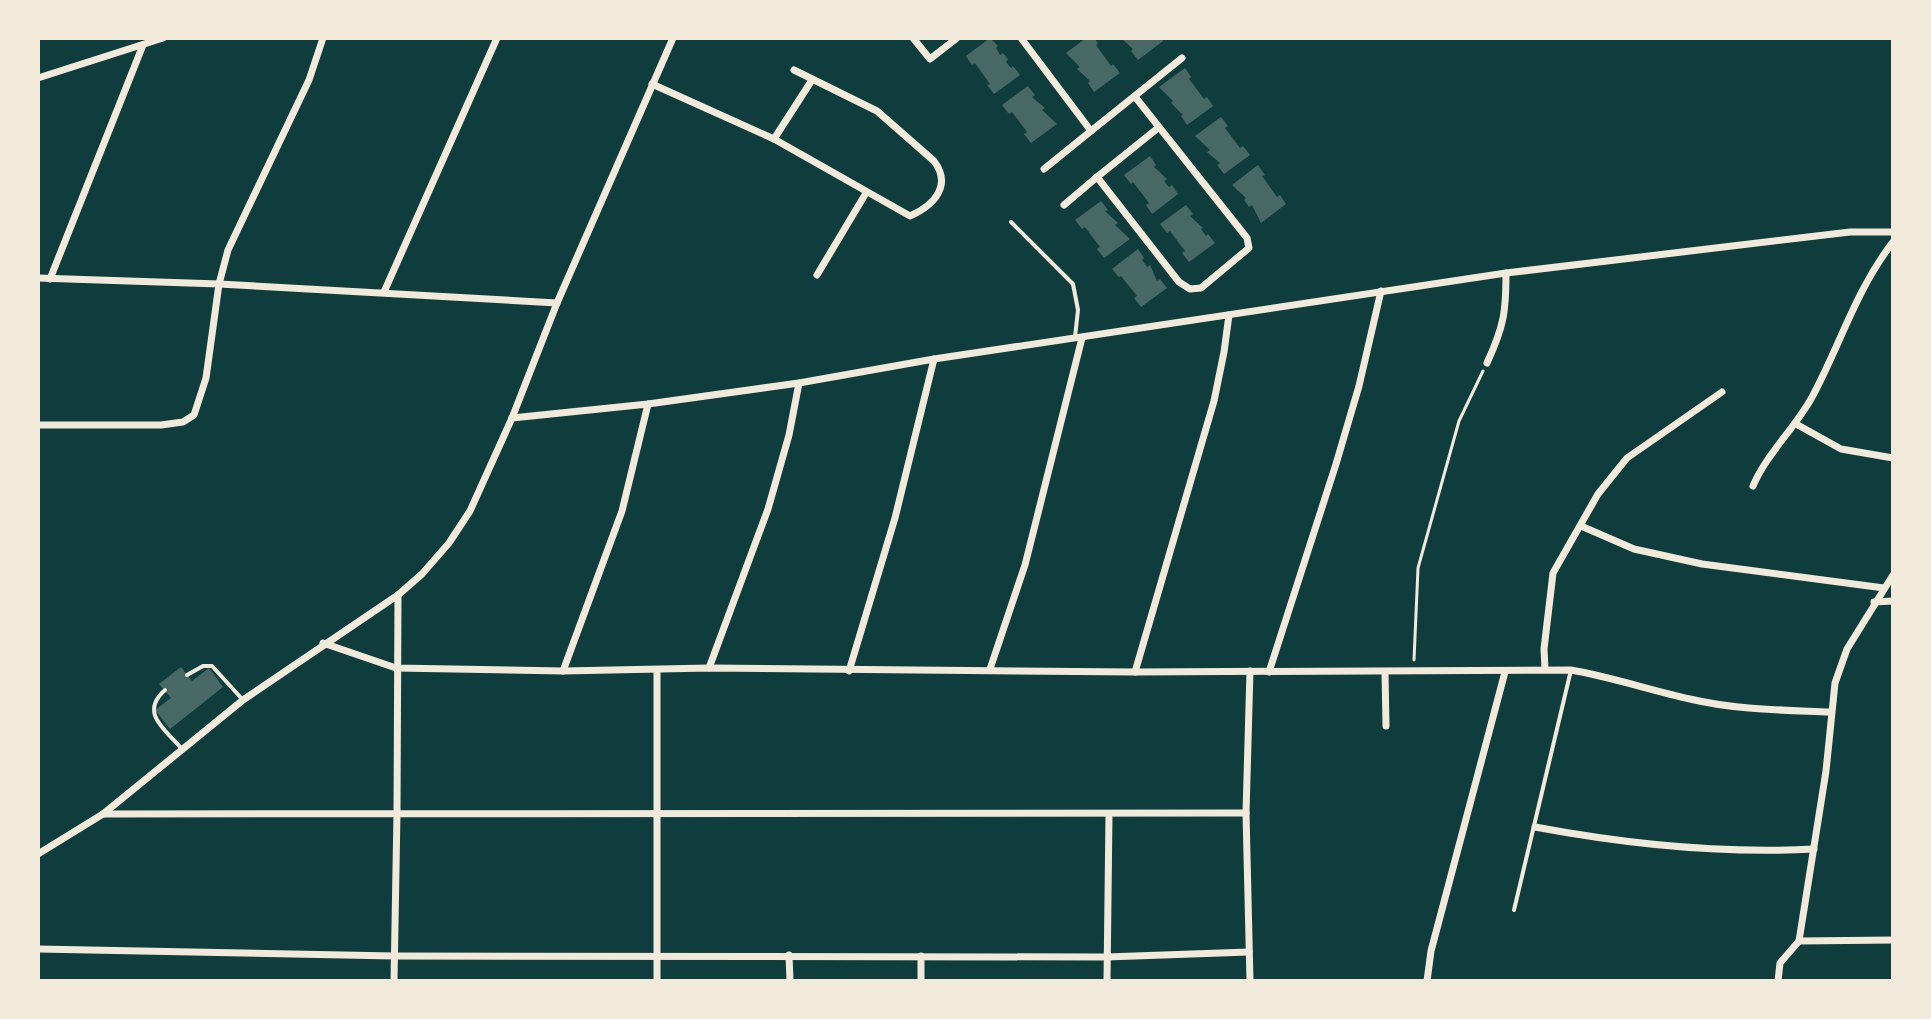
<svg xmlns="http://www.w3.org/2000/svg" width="1931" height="1019" viewBox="0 0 1931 1019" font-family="Poppins,sans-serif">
<rect width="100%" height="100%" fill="#0f3d3e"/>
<g fill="#486865">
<polygon points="990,38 998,46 996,48 1000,55 1003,53 1008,59 1006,62 1011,68 1013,66 1020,75 994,94 987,85 990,84 975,63 972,65 966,56"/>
<polygon points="1086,38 1094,38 1098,43 1096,45 1111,66 1113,64 1120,73 1094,92 1088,83 1090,81 1077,69 1080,67 1066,53"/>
<polygon points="1121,38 1161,38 1163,41 1138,60 1131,51 1133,49"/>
<polygon points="1185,68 1191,77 1189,79 1204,99 1207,97 1213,106 1187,125 1181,116 1183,115 1171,103 1173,101 1159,87"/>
<polygon points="1028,86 1035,95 1032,97 1045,108 1042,110 1057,124 1031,143 1024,134 1027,132 1012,112 1009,114 1002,105"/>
<polygon points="1221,117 1228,126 1225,128 1240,148 1243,146 1250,155 1224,174 1217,165 1220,163 1207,152 1210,150 1195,136"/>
<polygon points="1150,156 1156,165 1154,167 1167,179 1164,181 1169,187 1172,185 1178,194 1152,214 1146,205 1149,203 1133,182 1131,184 1124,175"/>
<polygon points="1258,165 1265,175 1262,176 1277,197 1280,195 1286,204 1261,223 1252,205 1249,207 1244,200 1246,198 1232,185"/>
<polygon points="1101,201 1108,210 1105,211 1118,223 1115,225 1130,239 1104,258 1097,249 1100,247 1085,227 1082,229 1075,220"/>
<polygon points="1186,205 1193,214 1190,216 1203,228 1201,229 1206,236 1208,234 1215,243 1189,262 1182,253 1185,251 1170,231 1167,233 1160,224"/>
<polygon points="1138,249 1144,258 1142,260 1147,267 1150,265 1157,281 1160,279 1167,288 1141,307 1134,298 1137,296 1121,276 1119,277 1112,269"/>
<polygon points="181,667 192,681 209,668 223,687 170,729 155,710 171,698 159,684"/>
</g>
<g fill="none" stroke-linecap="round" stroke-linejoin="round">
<polyline stroke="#f1e9da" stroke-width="3" points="1414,660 1418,568 1459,421 1483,371"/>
<g stroke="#f1e9da" stroke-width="4">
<polyline points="1011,222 1073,284 1078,310 1075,337"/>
<polyline points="187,675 203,666 212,666 243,700"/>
<path d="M165 690C139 713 165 729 182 749"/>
<polyline points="1514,910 1571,670"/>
</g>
<g stroke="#f1e9da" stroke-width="7">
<polyline points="913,38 930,59 957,38"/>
<polyline points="1021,38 1091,131 1182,58"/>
<polyline points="38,78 163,38"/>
<path d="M652 84 774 139 910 216C935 205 952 185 934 161L877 111 794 70"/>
<polyline points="774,139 812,80"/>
<polyline points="1044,169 1091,131"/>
<polyline points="1097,177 1158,128"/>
<polyline points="1064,205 1097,177 1179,282 1190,289 1201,288 1249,248 1247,238 1136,98"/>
<polyline points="817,275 866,193"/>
<polyline points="38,278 219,284 557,303"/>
<polyline points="50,279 143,45"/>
<polyline points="384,292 497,38"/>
<path d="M1487 363C1504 326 1506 312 1506 273"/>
<polyline points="512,418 648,404 799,383 934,359 1506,273 1850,232 1893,232"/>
<polyline points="1796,424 1841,449 1893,458"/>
<polyline points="38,425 161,425 183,422 194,415 206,378 219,284 228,250 309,80 323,38"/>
<path d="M1753 486C1766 455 1794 429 1811 399 1840 346 1855 291 1893 242"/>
<polyline points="1581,526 1634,549 1702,564 1884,588"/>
<polyline points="1874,602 1893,601"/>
<path d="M323 643 396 668 563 671 709 668 1135 672 1571 670C1611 677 1650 690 1690 699 1736 710 1784 710 1830 712"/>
<polyline points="709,668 768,509 789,435 799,383"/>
<polyline points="990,669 1025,565 1082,338"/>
<polyline points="1545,669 1544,649 1553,573 1598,494 1627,458 1722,392"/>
<polyline points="563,671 622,511 648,404"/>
<polyline points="849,671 895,518 934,359"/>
<polyline points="1135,672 1214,401 1224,352 1229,315"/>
<polyline points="1269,672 1336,464 1359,386 1381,291"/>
<polyline points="1385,672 1386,726"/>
<polyline points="103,814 1246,813"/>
<path d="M1535 827C1626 844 1720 854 1814 849"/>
<polyline points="38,854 103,814 243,700 398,595 422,574 449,543 470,511 512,418 557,303 673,38"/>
<polyline points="1799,941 1826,771 1835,683 1847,649 1893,575"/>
<polyline points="1799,941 1893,940"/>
<polyline points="38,949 394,956 1106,957 1249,952"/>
<polyline points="789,955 790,981"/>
<polyline points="394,981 397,813 398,595"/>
<polyline points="657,981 657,671"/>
<polyline points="921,981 921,956"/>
<polyline points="1107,981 1109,814"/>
<polyline points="1250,981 1246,813 1250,671"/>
<polyline points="1427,981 1431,951 1505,672"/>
<polyline points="1778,981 1780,963 1799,941"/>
</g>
</g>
<rect width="1931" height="1019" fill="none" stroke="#f1e9da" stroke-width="80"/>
</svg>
